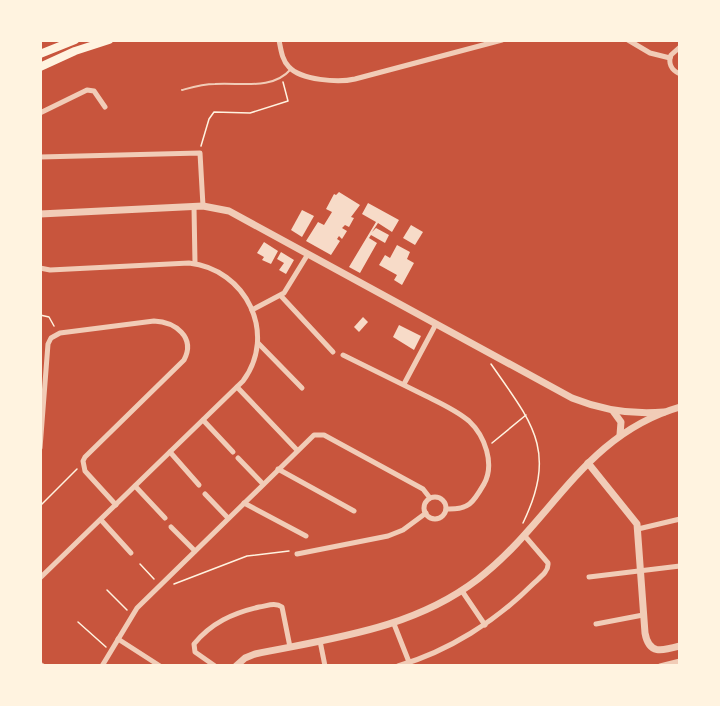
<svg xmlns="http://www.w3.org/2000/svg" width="720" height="706" viewBox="0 0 720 706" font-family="'Golos Text',sans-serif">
<rect width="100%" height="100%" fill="#c8553d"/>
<g fill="#f7dbc8">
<polygon points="339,192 360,205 351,217 354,218 349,227 345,225 342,228 347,231 342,239 339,236 337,239 340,241 331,255 306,241 318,222 324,225 332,212 326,209 334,194 336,195"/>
<polygon points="368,203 399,220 392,232 378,223 372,232 376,228 389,235 385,243 371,235 369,238 377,243 360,273 349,267 376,222 362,214"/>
<polygon points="302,210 314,216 302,237 291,230"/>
<polygon points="411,225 423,232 415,245 403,238"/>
<polygon points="264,242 278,251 271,264 262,260 264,257 257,253"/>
<polygon points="397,245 410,252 407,259 414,263 402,285 394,280 397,275 379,265 385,255 390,258"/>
<polygon points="281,252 294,260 286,274 279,270 284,263 277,259"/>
<polygon points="363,317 368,322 359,332 354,327"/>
<polygon points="399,325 421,336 414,350 393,337"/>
</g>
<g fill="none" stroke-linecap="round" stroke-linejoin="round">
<g stroke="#fff3e0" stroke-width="1.5">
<polyline points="201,146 209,119 214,112 250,113 288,101 283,82"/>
<polyline points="40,315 49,317 54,326"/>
<path d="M491 364C532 423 558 450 523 523"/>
<polyline points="492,443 526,415"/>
<polyline points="40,506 77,469"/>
<polyline points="140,564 154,579"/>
<polyline points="174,584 247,556 289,551"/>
<polyline points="107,590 127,610"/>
<polyline points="78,622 106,647"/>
</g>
<path stroke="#f1ccb7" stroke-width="2" d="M182 90C193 87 203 84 215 84 240 82 272 91 291 69"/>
<g stroke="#f1ccb7" stroke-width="5">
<path d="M279 40C281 50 282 60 289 67 301 80 338 83 355 79L502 40"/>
<polyline points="628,40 650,53 670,58"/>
<path d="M680 47 671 55C668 63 671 70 680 74"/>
<polyline points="40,113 87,90 94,91 105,107"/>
<polyline points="40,157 200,153 203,206"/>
<polyline points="194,207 195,263"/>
<path d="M40 268 50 270 189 263C246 269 278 334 243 381L40 578"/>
<polyline points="281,296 333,352"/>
<polyline points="252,310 284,293 308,254"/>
<polyline points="258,343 302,388"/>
<path d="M343 355C371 369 398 382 426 396 440 403 456 410 469 421 485 436 495 464 484 484 473 503 469 510 446 509"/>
<polyline points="404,384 436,324"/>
<polyline points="237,387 297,450"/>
<polyline points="203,420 233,452"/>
<path d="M40 448 48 344 51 338 60 333 154 321C175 322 196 337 184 360L85 457 83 461 85 471 116 505"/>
<polyline points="170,452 199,485"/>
<polyline points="238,458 263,484"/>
<polyline points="278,469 354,511"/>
<polyline points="135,486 165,518"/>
<polyline points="205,494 228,518"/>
<circle cx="435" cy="508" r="11"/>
<polyline points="244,503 306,536"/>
<polyline points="101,520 131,553"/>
<polyline points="171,527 195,551"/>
<polyline points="638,529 680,519"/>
<polyline points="297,554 388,536 403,530 426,513"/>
<polyline points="589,577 680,566"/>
<polyline points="462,591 485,625"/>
<polyline points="394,624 409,662"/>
<polyline points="596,624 643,615"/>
<polyline points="118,639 160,666"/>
<polyline points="320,641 325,666"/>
<polyline points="40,664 43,666"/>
<polyline points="102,666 137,608 314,435 324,435 423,489 430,498"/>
<path d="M215 666 195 652 194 644C211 623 233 613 259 607 267 606 275 602 282 607L290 647"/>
<path d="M398 666C449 651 496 621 533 584 539 578 549 572 548 563L524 535"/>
<polyline points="660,666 680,661"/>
</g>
<g stroke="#f1ccb7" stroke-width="7">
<path d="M40 214 203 206 229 211 572 398C602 410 632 415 664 412"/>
<polyline points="613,411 621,422 620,435"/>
<path d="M588 463 637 524 645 633C649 655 662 651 680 646"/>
<path d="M236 666 245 658 255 654C333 638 413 629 478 579 552 522 583 435 680 407"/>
</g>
<g stroke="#fff3e0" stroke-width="8">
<polyline points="40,54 75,40"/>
<polyline points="40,67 75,51 109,40"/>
</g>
</g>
<rect width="720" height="706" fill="none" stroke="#fff3e0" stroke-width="84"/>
</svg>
